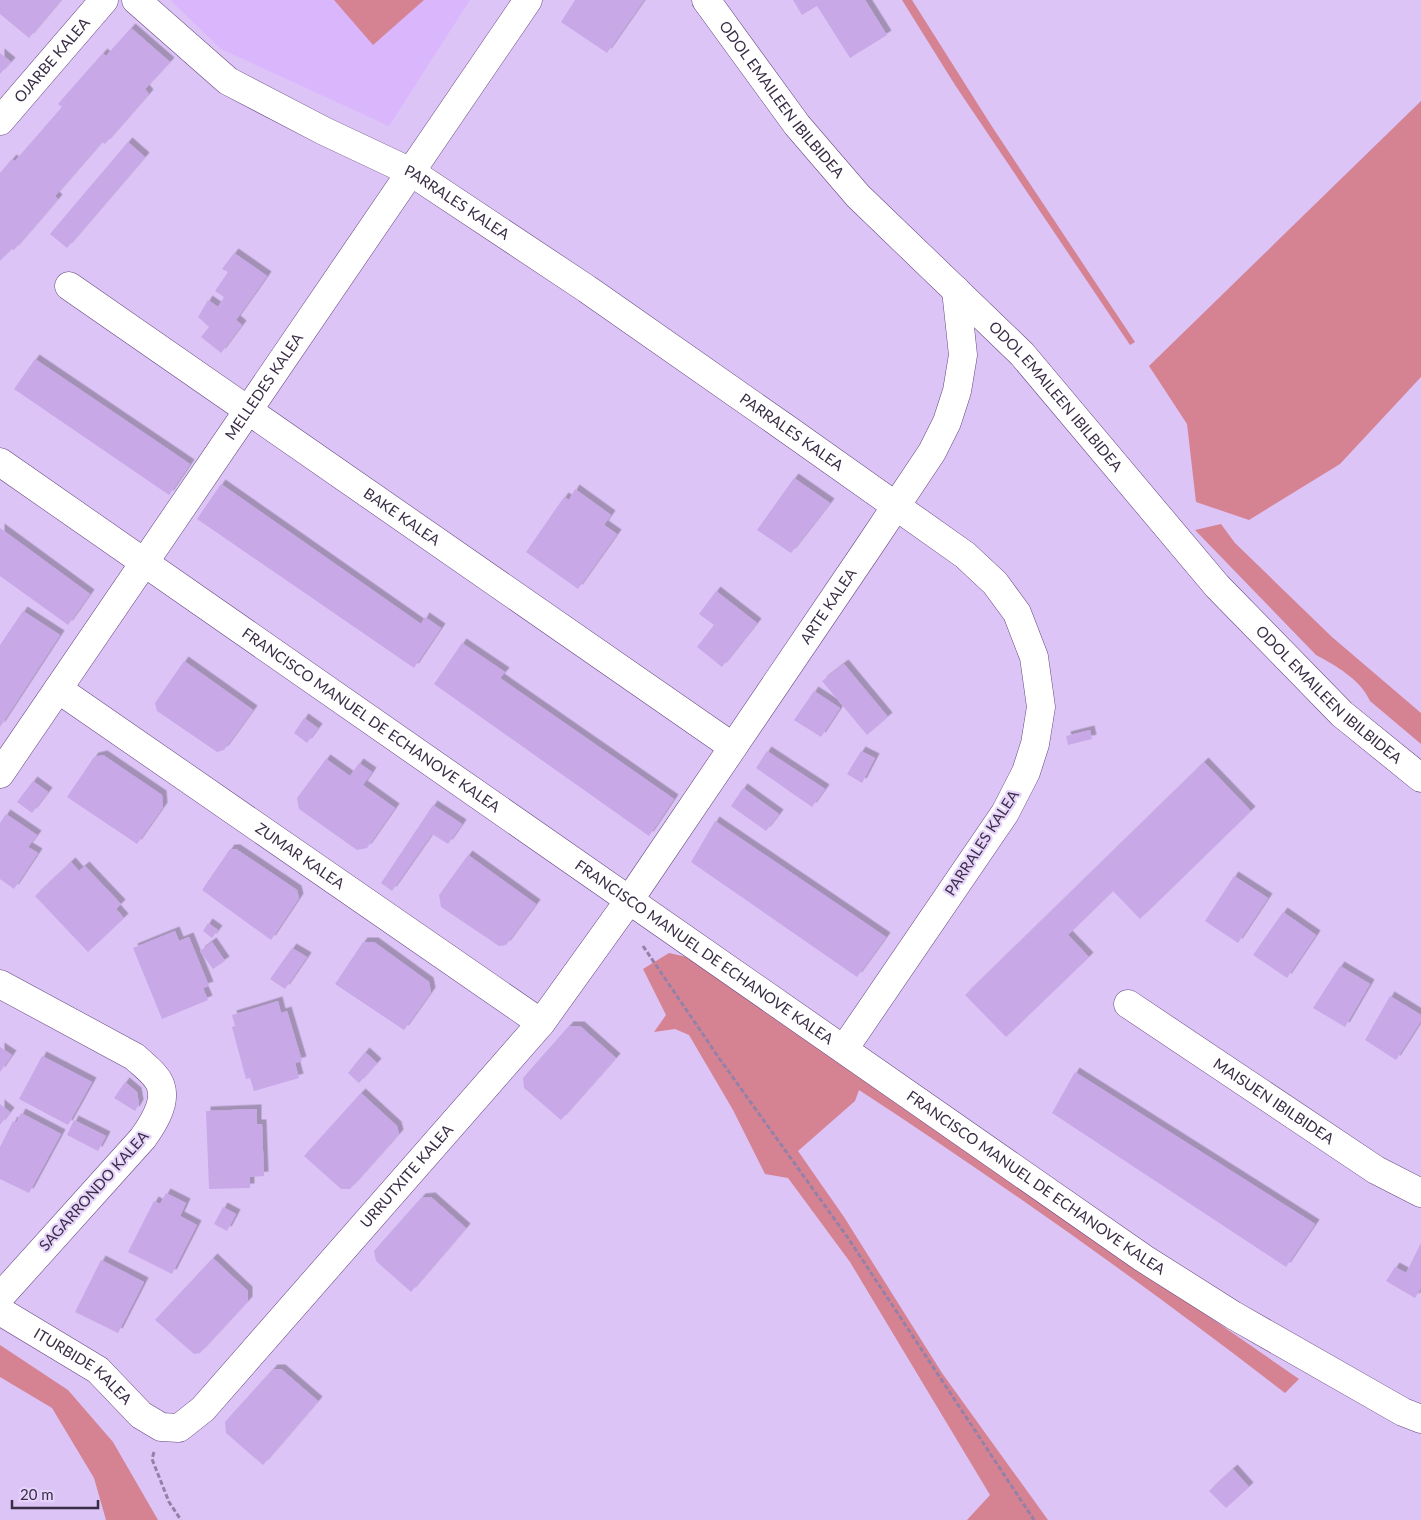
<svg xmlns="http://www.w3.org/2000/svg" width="1421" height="1520" viewBox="0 0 1421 1520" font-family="Lato,sans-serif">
<defs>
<filter id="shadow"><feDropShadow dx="4.5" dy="-4.5" stdDeviation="0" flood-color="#0004"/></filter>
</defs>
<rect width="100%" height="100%" fill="#ddc4f7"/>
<polygon fill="#dab6fc" points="170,0 470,0 389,126 221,49"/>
<g fill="#d58393">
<polygon points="334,0 424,0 373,45"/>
<polygon points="902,0 912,0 991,125 1135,342 1130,345 955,85"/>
<polygon points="1421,101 1421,377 1340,464 1249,520 1196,502 1187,424 1149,366"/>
<path d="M1221 524 1235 543 1332 637 1421 713V744L1370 701C1361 680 1335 665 1316 655L1195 530Z"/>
<path d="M669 953 691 958 1299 1379 1285 1393C1147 1286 1004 1185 859 1090L855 1101 798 1151 844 1217 942 1373 1048 1520H967L990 1495 850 1262 788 1178 765 1174 733 1110 689 1035 675 1029 654 1032 666 1015 643 969Z"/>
<polygon points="0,1345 68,1390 113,1442 158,1520 106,1520 94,1478 52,1408 0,1377"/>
</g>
<g fill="#c8a8e7" filter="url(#shadow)">
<polygon points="0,0 61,0 29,38 0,14"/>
<polygon points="575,0 644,0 607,53 561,22"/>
<polygon points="793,0 865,0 887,35 850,58 817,6 802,15"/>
<polygon points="131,28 170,62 145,89 149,94 105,144 102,142 55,196 58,199 14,250 11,249 0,261 0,173 12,159 15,161 62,107 58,104 103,53 106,56"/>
<polygon points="0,53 11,62 0,74"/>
<polygon points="128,142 145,157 67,248 50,234"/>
<polygon points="234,253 267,276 236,320 242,325 221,353 201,337 209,327 198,317 208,300 218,307 224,297 215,291 228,272 222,269"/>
<polygon points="35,359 190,464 169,495 14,389"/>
<polygon points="794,478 830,503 791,553 757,530"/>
<polygon points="221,484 421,624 425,617 441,628 414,668 197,519"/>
<polygon points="575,489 611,515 604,525 617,534 578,589 526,552 564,497 569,500"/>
<polygon points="0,528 90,594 68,625 0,576"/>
<polygon points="716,591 757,623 722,667 697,647 714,625 699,614"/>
<polygon points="23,611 60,635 0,727 0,645"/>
<polygon points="462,643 505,672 500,678 674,799 649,836 434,684"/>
<polygon points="184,661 253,710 224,750 217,752 157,711 155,703"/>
<polygon points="844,664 888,717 867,735 822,681"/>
<polygon points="814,691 840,708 821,737 794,720"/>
<polygon points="304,718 318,728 307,743 294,733"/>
<polygon points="1090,730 1092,739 1068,745 1066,736"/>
<polygon points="767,751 825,789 812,807 756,768"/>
<polygon points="861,751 875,758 862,783 847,774"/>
<polygon points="103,755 162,795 163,807 137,844 67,797 94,757"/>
<polygon points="326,759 350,776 359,763 372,772 363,785 395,808 367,848 357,850 299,809 297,798"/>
<polygon points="1204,762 1251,811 1140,919 1113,891 1068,935 1089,957 1006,1037 965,995"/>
<polygon points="33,781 48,792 32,813 17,802"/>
<polygon points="743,788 779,814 766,831 731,806"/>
<polygon points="433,805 462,824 448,844 432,834 392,891 381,883"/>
<polygon points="6,814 37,835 28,847 38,853 14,889 0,879 0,823"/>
<polygon points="715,821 886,937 857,977 691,862"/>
<polygon points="230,849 236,849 297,890 299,898 271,940 202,890"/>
<polygon points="468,855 536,904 506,945 499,946 441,907 439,895"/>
<polygon points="71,862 79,871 85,866 121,904 116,909 124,918 88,952 35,896"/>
<polygon points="1234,876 1268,898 1238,943 1205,921"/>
<polygon points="1283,912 1316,935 1287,978 1253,955"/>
<polygon points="208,923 218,930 212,938 203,931"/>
<polygon points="175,931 179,941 189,937 209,986 203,988 208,1000 162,1019 133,948"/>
<polygon points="212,942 225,961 213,969 200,951"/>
<polygon points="363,942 374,942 429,982 431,992 404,1030 335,984"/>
<polygon points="292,948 307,957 285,989 270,979"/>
<polygon points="1340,966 1370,984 1345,1027 1313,1008"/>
<polygon points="1390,996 1421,1015 1421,1021 1396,1060 1365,1040"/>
<polygon points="278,1001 281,1013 287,1011 302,1061 295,1063 299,1078 254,1091 250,1078 246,1079 232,1027 235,1026 232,1015"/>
<polygon points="569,1026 580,1026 616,1058 561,1120 524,1088 523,1078"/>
<polygon points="0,1047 12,1055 0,1072"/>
<polygon points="365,1052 377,1063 359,1083 348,1073"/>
<polygon points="42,1056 92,1082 68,1125 19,1099"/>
<polygon points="1075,1072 1315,1224 1286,1267 1052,1113"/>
<polygon points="125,1082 137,1092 139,1104 135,1111 114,1098"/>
<polygon points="361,1093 397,1126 399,1134 350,1189 341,1189 304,1156"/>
<polygon points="0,1104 10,1112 0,1125"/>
<polygon points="257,1109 257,1124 262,1124 264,1176 250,1177 250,1188 209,1189 206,1111"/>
<polygon points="21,1113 61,1134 29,1193 0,1179 0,1147 13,1121 16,1123"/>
<polygon points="74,1120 106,1136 98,1151 67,1135"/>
<polygon points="166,1193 186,1203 180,1216 197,1225 172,1274 128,1252 154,1201 160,1204"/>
<polygon points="431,1197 466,1228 411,1292 376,1261 374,1251 421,1198"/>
<polygon points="223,1207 236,1214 227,1231 214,1224"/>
<polygon points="1421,1243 1421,1288 1415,1298 1386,1281 1395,1267 1406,1273"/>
<polygon points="213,1258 248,1291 248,1301 200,1353 194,1354 155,1320"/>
<polygon points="101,1260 144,1282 118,1333 75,1312"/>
<polygon points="273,1369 281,1369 318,1401 263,1465 226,1433 225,1422"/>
<polygon points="1233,1469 1249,1487 1226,1508 1209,1491"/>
</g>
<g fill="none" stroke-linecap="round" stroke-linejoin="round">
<defs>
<g id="minor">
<path id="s1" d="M136 0 228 81 324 131 411 172 587 289 787 429 965 555 995 583 1017 613 1034 657 1041 707 1035 744 1026 772 1005 813 844 1049"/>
<path id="s2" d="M706 0 797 125 858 196 1022 354 1217 586 1342 714 1421 778"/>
<path id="s3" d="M0 121 104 0"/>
<path id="s4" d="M69 286 733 747"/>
<path id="s5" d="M0 462 1143 1258 1233 1315 1403 1412 1421 1419"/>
<path id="s6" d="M58 689 541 1023"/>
<path id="s7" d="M0 774 528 0"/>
<path d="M0 984 135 1057C143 1065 158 1075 161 1087 166 1104 153 1124 143 1138L0 1297"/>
<path id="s8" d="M1128 1004 1376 1170 1421 1193"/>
<path id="s9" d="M0 1311 98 1370 141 1415 161 1427 179 1428 203 1409 541 1023 630 899 870 545 932 452 947 422 957 391 963 355 956 290"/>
</g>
</defs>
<use href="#minor" stroke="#64477e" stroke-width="29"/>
<g stroke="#9581a8" stroke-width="3" stroke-dasharray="5 2.5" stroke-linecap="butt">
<polyline points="643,946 719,1058 848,1238 1034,1520"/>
<polyline points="154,1452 152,1459 169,1502 181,1520"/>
</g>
<use href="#minor" stroke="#fff" stroke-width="28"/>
</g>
<g text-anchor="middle" stroke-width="4.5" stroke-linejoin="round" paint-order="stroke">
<g font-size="15" fill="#3a2d46" stroke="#e7d4fb">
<text dy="5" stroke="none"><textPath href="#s3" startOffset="80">OJARBE KALEA</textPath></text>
<text dy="5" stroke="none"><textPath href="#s2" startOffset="125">ODOL EMAILEEN IBILBIDEA</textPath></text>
<text dy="5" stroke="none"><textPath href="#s1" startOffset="382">PARRALES KALEA</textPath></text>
<text dy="5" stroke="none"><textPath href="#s7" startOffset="469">MELLEDES KALEA</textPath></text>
<text dy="5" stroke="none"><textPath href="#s2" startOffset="530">ODOL EMAILEEN IBILBIDEA</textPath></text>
<text dy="5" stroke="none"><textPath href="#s1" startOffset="788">PARRALES KALEA</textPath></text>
<text dy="5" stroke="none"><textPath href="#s4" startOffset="405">BAKE KALEA</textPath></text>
<text dy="5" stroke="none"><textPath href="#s9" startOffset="1268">ARTE KALEA</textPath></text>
<text dy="5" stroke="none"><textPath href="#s2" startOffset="935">ODOL EMAILEEN IBILBIDEA</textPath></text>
<text dy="5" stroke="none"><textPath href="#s5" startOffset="452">FRANCISCO MANUEL DE ECHANOVE KALEA</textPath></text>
<text transform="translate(982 843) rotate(-57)" y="5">PARRALES KALEA</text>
<text dy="5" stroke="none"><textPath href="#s6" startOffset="294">ZUMAR KALEA</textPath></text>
<text dy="5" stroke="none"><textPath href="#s5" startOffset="858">FRANCISCO MANUEL DE ECHANOVE KALEA</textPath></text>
<text dy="5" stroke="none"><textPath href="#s8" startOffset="175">MAISUEN IBILBIDEA</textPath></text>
<text dy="5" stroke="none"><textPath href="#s9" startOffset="558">URRUTXITE KALEA</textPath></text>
<text dy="5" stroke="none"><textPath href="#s5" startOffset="1262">FRANCISCO MANUEL DE ECHANOVE KALEA</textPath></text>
<text transform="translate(94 1191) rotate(-48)" y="5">SAGARRONDO KALEA</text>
<text dy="5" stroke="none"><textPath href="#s9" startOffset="100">ITURBIDE KALEA</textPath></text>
</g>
</g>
<path d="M12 1500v8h86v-8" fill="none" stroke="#3a2d46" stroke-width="2.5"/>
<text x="20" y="1500" font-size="15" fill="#3a2d46" stroke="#e7d4fb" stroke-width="4" paint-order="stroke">20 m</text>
</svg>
